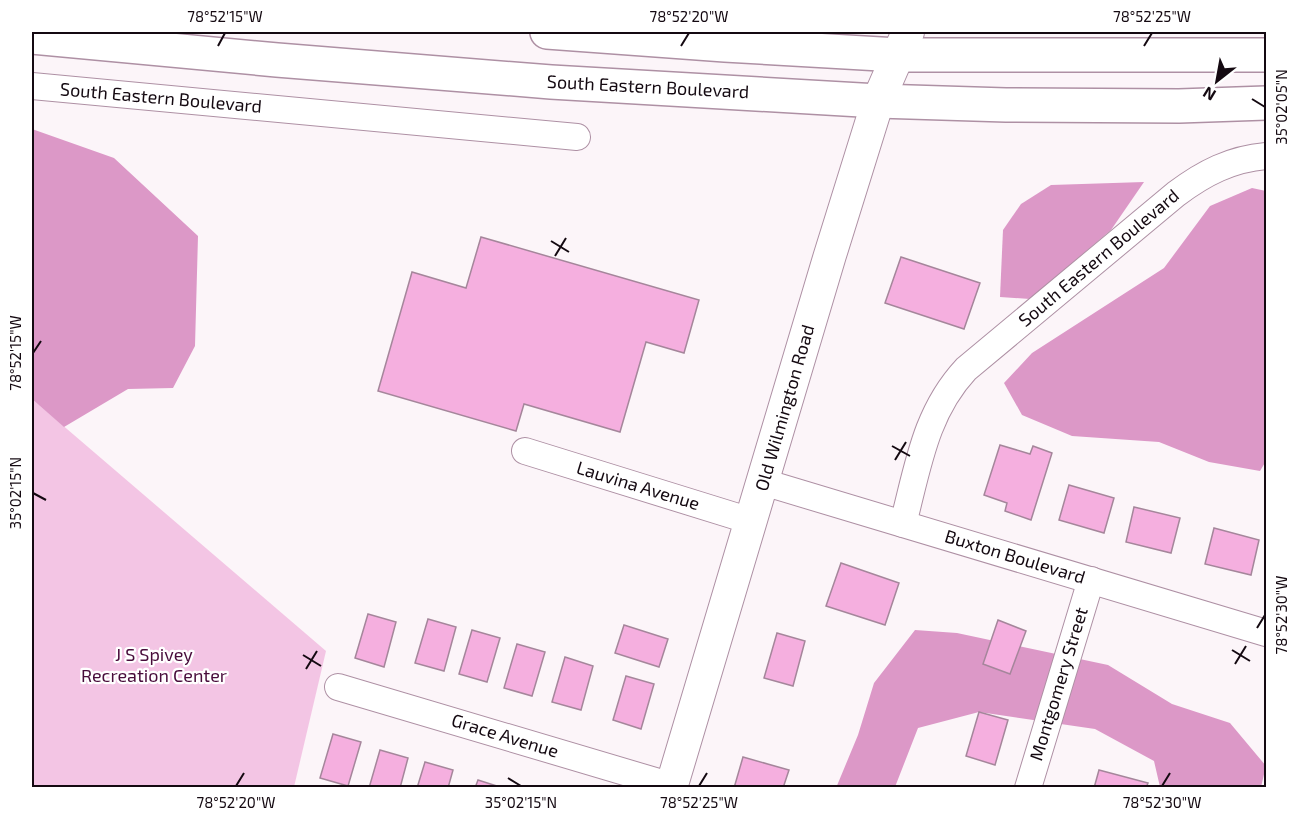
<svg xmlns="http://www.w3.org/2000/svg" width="1298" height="819" viewBox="0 0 1298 819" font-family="'Exo 2',sans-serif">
<rect width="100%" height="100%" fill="#fcf5f9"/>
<polygon fill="#f3c5e4" points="32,399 326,651 294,787 32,787"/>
<g fill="#dc98c7">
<polygon points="32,129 114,158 198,236 195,346 173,388 128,389 64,427 32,399"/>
<polygon points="1144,182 1111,230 1030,299 1000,297 1003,230 1021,204 1051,185"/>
<polygon points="1252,188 1266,191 1266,461 1260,471 1209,462 1159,442 1072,436 1022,415 1004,383 1032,353 1164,268 1210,206"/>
<polygon points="915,630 957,633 1108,665 1172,704 1230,723 1266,766 1261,787 1160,787 1154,761 1095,729 979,712 918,728 895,787 836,788 858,735 874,683"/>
</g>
<g fill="#f5afdf" stroke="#a5869b" stroke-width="1.5">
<polygon points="481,237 699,300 684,353 646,342 620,432 524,404 516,431 378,391 412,272 466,288"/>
<polygon points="901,257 980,283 964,329 885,303"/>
<polygon points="1000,445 1030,454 1033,446 1052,453 1031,520 1005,511 1007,503 984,495"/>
<polygon points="1069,485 1114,498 1104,533 1059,520"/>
<polygon points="1134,507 1180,518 1171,553 1126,542"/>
<polygon points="1214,528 1259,540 1251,575 1205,564"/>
<polygon points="841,563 899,583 885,625 826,606"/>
<polygon points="368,614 396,622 384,667 355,658"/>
<polygon points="428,619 456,627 444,671 415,663"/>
<polygon points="998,620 1026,631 1010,674 983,664"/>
<polygon points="624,625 668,639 659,667 615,653"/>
<polygon points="472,630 500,638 487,682 459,674"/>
<polygon points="777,633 805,641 793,686 764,678"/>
<polygon points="517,644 545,652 532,696 504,688"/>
<polygon points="565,657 593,666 581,710 552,702"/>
<polygon points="626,676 654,684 641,729 613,720"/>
<polygon points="979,712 1008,720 995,765 966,756"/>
<polygon points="333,734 361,742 348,786 320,778"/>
<polygon points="380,750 408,758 400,788 369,788"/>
<polygon points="743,757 789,770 783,788 734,788"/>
<polygon points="425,762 453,770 448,788 417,788"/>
<polygon points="1099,770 1148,783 1146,788 1094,788"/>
<polygon points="478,780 503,788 475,788"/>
</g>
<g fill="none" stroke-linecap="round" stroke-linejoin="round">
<defs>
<g id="minor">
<polyline points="32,86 577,137"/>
<polyline points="525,451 751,521"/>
<polyline points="763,482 1266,633"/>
<path d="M903 524C918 467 925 413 966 369L1176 194C1204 173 1231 159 1266 156"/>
<polyline points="338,687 672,786"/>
<polyline points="1028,788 1091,580"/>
</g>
<polyline id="major" points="671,788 830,255 878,101 908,32"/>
<g id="highway">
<polyline points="547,32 725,45 898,55 1266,55"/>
<polyline points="32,37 277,60 551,82 878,101 1006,105 1179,106 1266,103"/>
</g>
</defs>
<use href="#minor" stroke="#ae90a4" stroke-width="28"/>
<use href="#major" stroke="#ae90a4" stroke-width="34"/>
<use href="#highway" stroke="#ae90a4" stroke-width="36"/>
<use href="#minor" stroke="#fff" stroke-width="26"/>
<use href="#major" stroke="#fff" stroke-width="32"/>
<use href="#highway" stroke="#fff" stroke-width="33"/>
</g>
<path fill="none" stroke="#140911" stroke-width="2" d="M218 46 225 33M681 46 689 33M1144 46 1152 33M1252 99 1265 107M551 241 569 252M555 256 566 238M33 353 41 341M892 446 910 456M895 460 906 442M33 493 46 500M1257 628 1265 615M1232 650 1250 661M303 655 321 666M1235 664 1246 646M306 669 317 651M508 778 521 786M236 786 244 773M699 786 707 773M1162 786 1170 773"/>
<g text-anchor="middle" stroke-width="4.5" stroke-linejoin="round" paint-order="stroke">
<g font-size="18" fill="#140911" stroke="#fff">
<text transform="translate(648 87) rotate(3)" y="6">South Eastern Boulevard</text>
<text transform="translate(161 98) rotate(5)" y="6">South Eastern Boulevard</text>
<text transform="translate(1099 258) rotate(-40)" y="6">South Eastern Boulevard</text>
<text transform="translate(785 408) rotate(-74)" y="6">Old Wilmington Road</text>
<text transform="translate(638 486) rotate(17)" y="6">Lauvina Avenue</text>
<text transform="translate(1015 557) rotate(17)" y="6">Buxton Boulevard</text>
<text transform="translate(1059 684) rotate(-73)" y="6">Montgomery Street</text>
<text transform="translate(505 736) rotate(17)" y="6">Grace Avenue</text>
</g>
<g font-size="18" fill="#480c3b" stroke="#fff">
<text x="154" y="661">J S Spivey<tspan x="154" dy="21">Recreation Center</tspan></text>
</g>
</g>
<rect width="1298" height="819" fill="none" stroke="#ffffff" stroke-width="66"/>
<g transform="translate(1217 81) rotate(211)" stroke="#ffffff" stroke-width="4.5" paint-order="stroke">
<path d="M0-4.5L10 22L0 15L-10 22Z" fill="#140911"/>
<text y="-9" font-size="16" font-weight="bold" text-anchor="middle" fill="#140911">N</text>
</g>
<rect x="33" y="33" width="1232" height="753" fill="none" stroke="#140911" stroke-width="2"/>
<g font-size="15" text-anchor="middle" fill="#140911">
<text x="225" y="22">78°52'15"W</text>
<text x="689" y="22">78°52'20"W</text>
<text x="1152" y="22">78°52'25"W</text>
<text transform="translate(1282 107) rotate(-90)" y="5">35°02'05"N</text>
<text transform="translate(16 353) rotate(-90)" y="5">78°52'15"W</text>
<text transform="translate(16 493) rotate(-90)" y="5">35°02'15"N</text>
<text transform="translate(1282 615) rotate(-90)" y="5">78°52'30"W</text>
<text x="236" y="808">78°52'20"W</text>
<text x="521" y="808">35°02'15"N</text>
<text x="699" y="808">78°52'25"W</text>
<text x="1162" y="808">78°52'30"W</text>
</g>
</svg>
